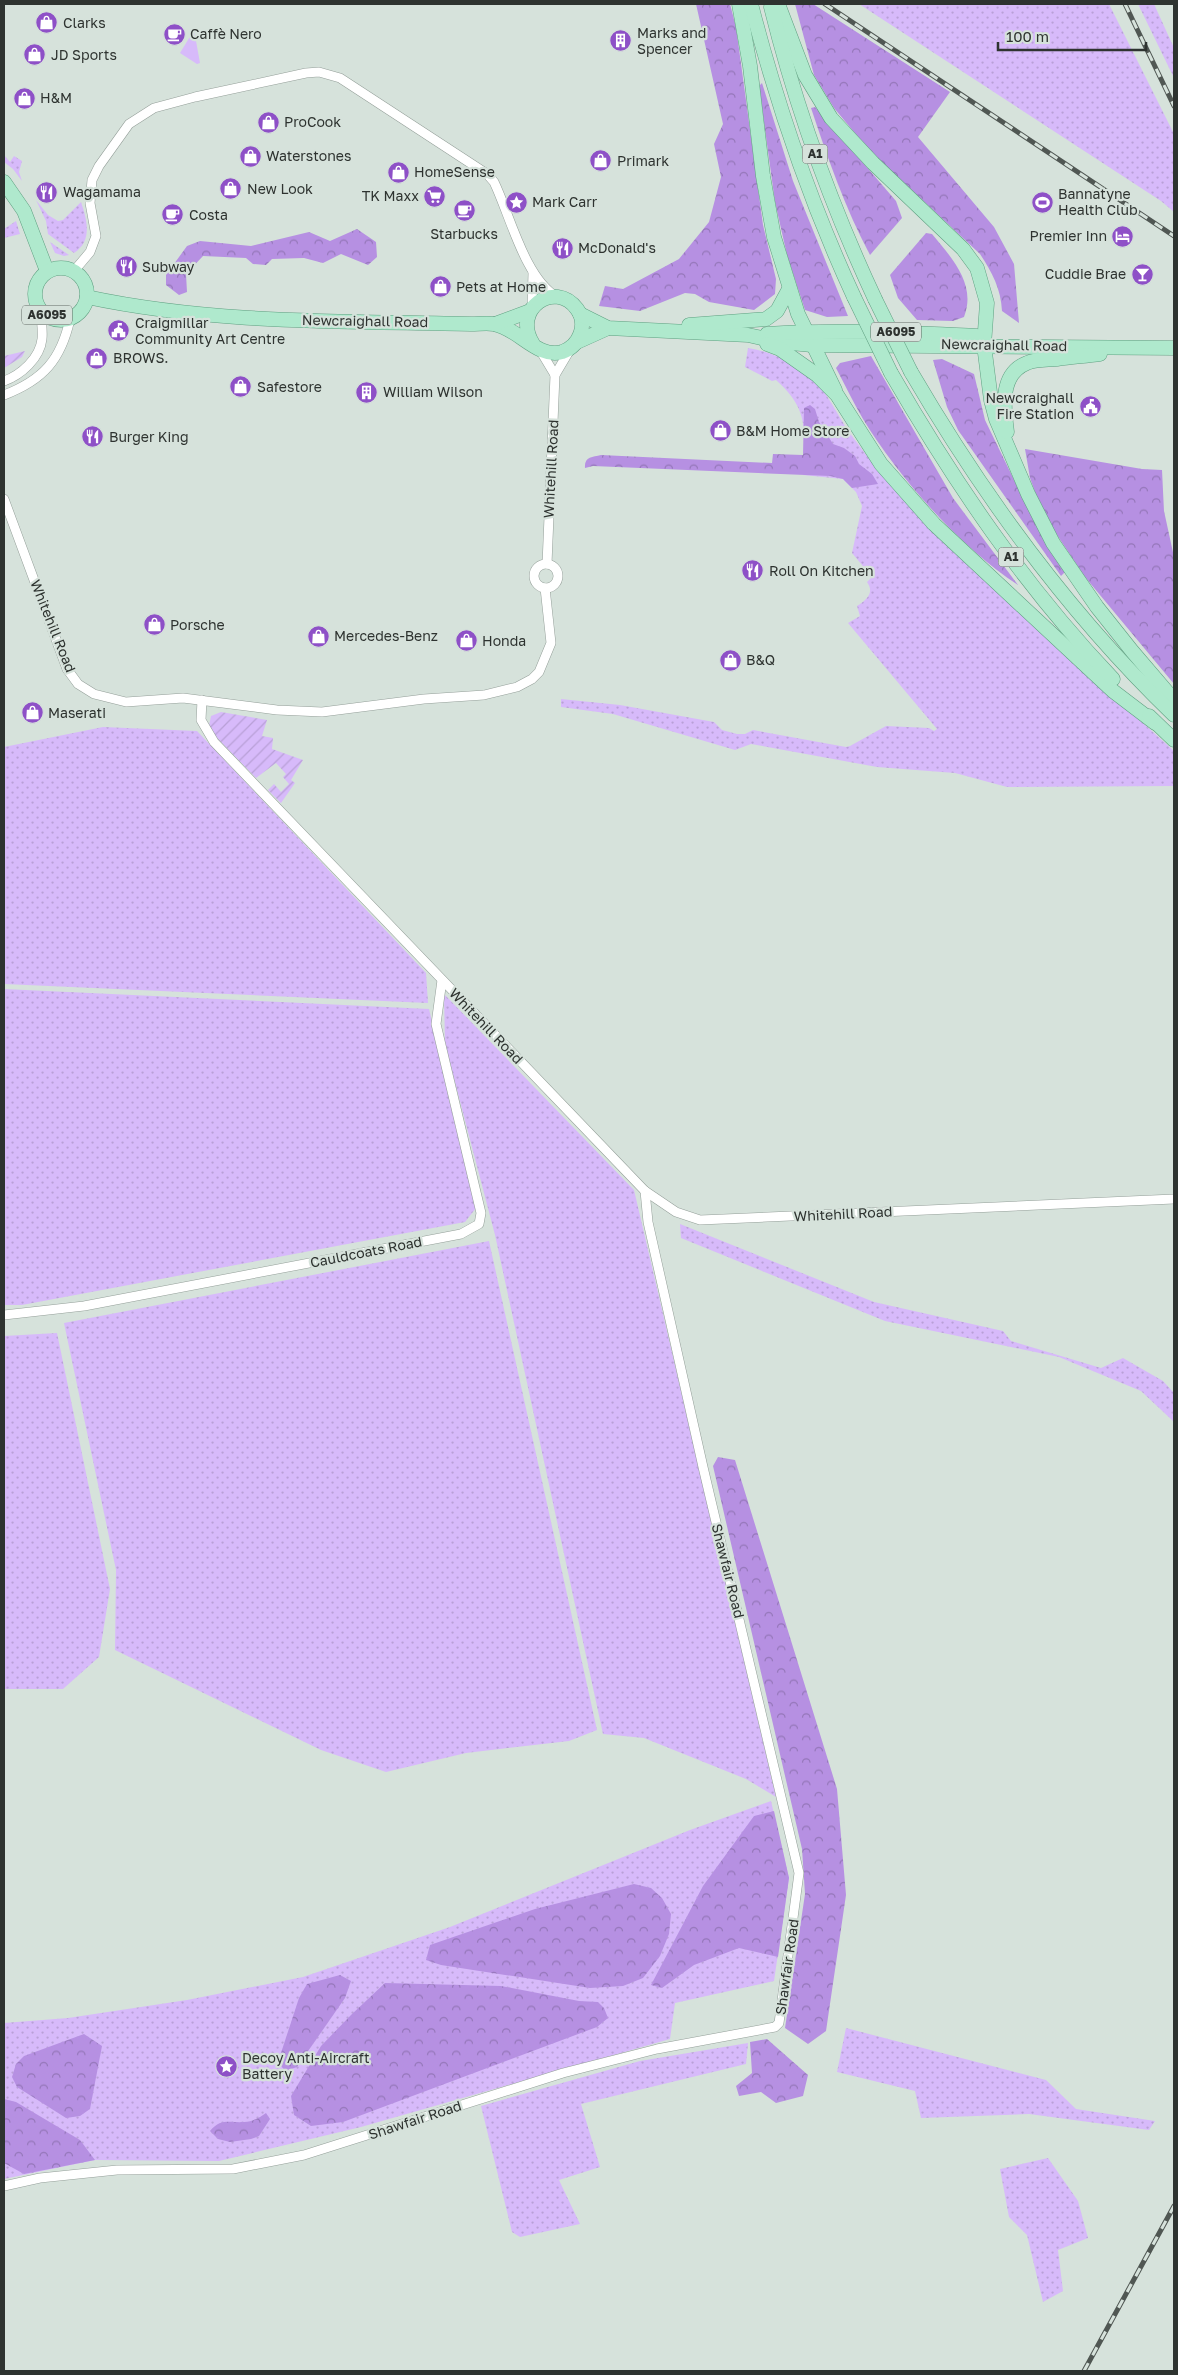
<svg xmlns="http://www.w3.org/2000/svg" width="1178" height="2375" viewBox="0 0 1178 2375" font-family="'Golos Text',sans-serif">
<defs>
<pattern id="grass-dots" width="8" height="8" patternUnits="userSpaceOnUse" patternTransform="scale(1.25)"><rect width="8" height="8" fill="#d7bafa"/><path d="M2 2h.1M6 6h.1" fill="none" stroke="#b9a0d7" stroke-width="1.8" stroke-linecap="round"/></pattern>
<pattern id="forest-crowns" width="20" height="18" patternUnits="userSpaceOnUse" patternTransform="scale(1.25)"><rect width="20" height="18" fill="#b690e2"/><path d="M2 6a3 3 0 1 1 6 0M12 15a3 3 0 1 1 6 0" fill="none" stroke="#9476b8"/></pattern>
<pattern id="garden-furrows" width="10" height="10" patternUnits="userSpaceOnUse" patternTransform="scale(1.25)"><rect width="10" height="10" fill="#d7bafa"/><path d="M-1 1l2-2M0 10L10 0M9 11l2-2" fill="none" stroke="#b9a0d7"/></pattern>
</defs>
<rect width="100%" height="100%" fill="#d6e2db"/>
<g fill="url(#grass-dots)">
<polygon points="859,4 1109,4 1174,134 1174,212 1161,201"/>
<polygon points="1138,4 1154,4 1174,48 1174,78"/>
<polygon points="4,155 10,162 14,156 22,161 19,172 22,181 13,169 4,162"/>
<path d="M36 200 48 215 58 221 63 220 81 202C87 220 93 241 74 253L48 234 46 221Z"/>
<polygon points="16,221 20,234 4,238 4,229"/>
<polygon points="50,242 69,255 64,256 55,253"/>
<path d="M748 348C768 351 794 362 810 376 829 393 837 416 852 436 881 476 915 514 950 549L1174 751V786L1007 787 955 773 877 767 751 744 735 750 613 714 561 707V699L620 705 714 722 722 730 737 734H745L753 730 846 747 850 746 886 726 929 728 934 731 937 729 848 623 860 616 857 606C866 600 875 593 867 582L872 577 852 553 862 506 856 492 843 479 803 475C804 432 811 411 776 380L772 381 745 367Z"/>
<polygon points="103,727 197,731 426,973 428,1003 4,984 4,747"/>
<polygon points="4,989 429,1009 476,1208 465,1222 22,1305 4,1305"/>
<polygon points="444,994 634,1190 776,1797 746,1779 644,1738 603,1734 495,1235 445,1044"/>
<polygon points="680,1224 874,1302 1003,1331 1011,1341 1101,1368 1123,1358 1163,1381 1174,1393 1174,1422 1141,1391 1059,1357 885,1321 681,1238"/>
<polygon points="489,1241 597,1730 569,1741 466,1753 386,1772 321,1750 115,1650 116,1570 64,1323"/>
<polygon points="57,1333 110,1589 99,1657 63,1689 4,1689 4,1336"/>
<polygon points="771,1801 789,1878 774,1981 675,2003 670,2039 361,2127 219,2161 95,2160 4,2179 4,2023 68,2018 187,2000 303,1977 450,1927 690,1830"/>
<polygon points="846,2028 1046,2080 1076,2109 1155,2121 1149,2130 1029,2114 921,2118 915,2091 837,2072"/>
<polygon points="748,2043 746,2064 581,2104 600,2167 559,2180 580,2224 520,2237 512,2232 481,2106 640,2061"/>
<polygon points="1048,2158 1078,2201 1088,2238 1058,2250 1063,2291 1043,2302 1027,2235 1009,2217 1000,2169"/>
</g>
<g fill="url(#forest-crowns)">
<polygon points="696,4 730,4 736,27 763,225 776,279 775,294 754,310 709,302 695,294 685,293 640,311 599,306 605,286 623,289 679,259 709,222 721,177 714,144 723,124"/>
<path d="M795 4H813L950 92 918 137 994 227 1014 264 1019 323 1002 311C1001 289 992 272 980 254L869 150 834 108 814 75Z"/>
<polygon points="762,83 793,181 848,316 827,317 805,310 787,255 775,202 759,86"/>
<path d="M815 107 896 201 902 218 870 255C845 208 828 159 811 108Z"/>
<polygon points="357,229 376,242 377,257 368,265 341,254 323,263 304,258 272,259 266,265 253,264 246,258 203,256 186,274 187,292 179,295 166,285 166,275 187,246 200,241 251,246 309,232 330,241"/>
<path d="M926 233 932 234C951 257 977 284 964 317L953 321 917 320 898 298 890 275Z"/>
<path d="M871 356 953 498 1018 585C961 548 899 478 863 419 853 402 845 385 836 368L840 363Z"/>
<polygon points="942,359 974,374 985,420 1033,519 1065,572 1061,576 958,430 947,407 933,360"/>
<path d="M810 405 815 409 819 422 833 444 844 448 855 456 859 464 872 474 878 484 852 488 843 479 830 476 593 466 585 468C584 457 592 457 601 455L772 463 773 454 803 455 804 408Z"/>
<polygon points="1025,449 1142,469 1162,470 1164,511 1174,557 1174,684 1085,577 1043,514 1030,478"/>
<polygon points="718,1457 735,1460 837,1789 846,1895 826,2031 808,2044 785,2028 805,1894 802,1849 713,1466"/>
<polygon points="774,1811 789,1878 778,1957 739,1948 694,1965 662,1988 651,1985 703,1886 754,1816"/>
<polygon points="634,1884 651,1888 662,1898 671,1914 669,1934 660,1956 643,1978 623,1986 590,1988 441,1965 426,1960 430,1945 535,1909"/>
<polygon points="340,1975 351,1981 345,1998 297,2067 285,2071 278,2062 299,1998 307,1984"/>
<polygon points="385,1983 501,1986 579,2001 598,2002 604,2008 608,2018 597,2027 343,2122 311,2126 294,2115 291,2096 321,2046 351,2015"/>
<polygon points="84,2034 102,2046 90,2109 80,2116 66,2118 17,2087 12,2077 16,2064 24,2056"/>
<polygon points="767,2039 808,2075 803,2096 776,2103 761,2092 739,2096 736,2086 752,2073 750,2042"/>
<polygon points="4,2099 16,2102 80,2140 95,2160 24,2174 4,2163"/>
<path d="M266 2113 270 2119 259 2136 251 2139 230 2142 218 2139 210 2131C221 2118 229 2123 244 2122 252 2122 259 2118 266 2113Z"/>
</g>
<polygon fill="#d7bafa" points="194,30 200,63 197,64 180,53"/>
<g fill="url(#garden-furrows)">
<polygon points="25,351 22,357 4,368 4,356"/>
<polygon points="221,712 267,720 262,736 273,738 272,749 303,760 291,780 295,783 281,803 268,790 274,784 281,792 289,784 283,777 286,774 276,763 256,778 217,738 209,726 211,716"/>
</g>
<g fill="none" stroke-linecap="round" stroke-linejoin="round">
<defs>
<g id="minor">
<path d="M74 271 90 252 96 236 90 203 92 180 99 166 129 124 154 108 195 97 306 73 319 72 340 78 487 174 494 182C510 215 525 279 557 297"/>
<polyline points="532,307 533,273"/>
<polyline points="540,350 555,375"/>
<path d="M4 381C21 375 40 358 42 339 43 330 41 320 41 311"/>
<path d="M4 395C43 380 61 360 70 319"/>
<polyline points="4,499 67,669 78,684 94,694 126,702 183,698 277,710 322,712 424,699 484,695 517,687 532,679 539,672 551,643 545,588"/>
<circle cx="546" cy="576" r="12"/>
<polyline points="547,564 555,375 571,348"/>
<polyline points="202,700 201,720 214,742 645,1191 676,1212 700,1220 1174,1199"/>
<polyline points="4,1315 84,1306 461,1234 479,1224 481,1213 436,1024 442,980"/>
<polyline points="4,2186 40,2178 117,2170 233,2169 304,2155 563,2073 657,2049 775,2027 779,2023 799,1873 703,1467 648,1222 645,1191"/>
</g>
<g id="primary">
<polyline points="739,4 750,66 763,176 774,237 798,314 835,390"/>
<path d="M751 4C777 105 810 202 854 297"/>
<polyline points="778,4 805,75 831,118 873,163 963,249 977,268 987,303 984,345 991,400 996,419 1028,494 1053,543 1097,607 1132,651 1174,700"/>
<path d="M771 7C796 108 831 205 875 299"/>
<polyline points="4,182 24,211 47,271"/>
<circle cx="61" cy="294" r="26"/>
<path d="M87 297C213 324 343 321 471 324 479 324 487 323 494 324 518 328 537 359 562 352 580 346 588 324 577 309 555 279 511 309 533 344"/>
<polyline points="580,314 608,328 748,335 780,342 812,345 1174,348"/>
<polyline points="495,324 530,311"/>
<polyline points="689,325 766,319 777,311 789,289"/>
<path d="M767 334C837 329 907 333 977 336"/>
<polyline points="577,342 608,328"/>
<polyline points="767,344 780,349 817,375 837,395 881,464 934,524 1113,691 1155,723"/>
<path d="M911 372C984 497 1069 614 1174 715"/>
<path d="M891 373C954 482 1025 587 1113 679"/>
<path d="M1007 432C1004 408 999 374 1027 363 1036 359 1047 360 1057 359 1071 357 1085 356 1100 354"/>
<polyline points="1149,716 1174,740"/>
</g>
</defs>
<use href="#minor" stroke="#949f99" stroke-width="10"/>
<use href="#primary" stroke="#5fa081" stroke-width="15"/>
<use href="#minor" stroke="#fff" stroke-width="9"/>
<use href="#primary" stroke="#afe9cd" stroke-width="14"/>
<defs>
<g id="rail">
<polyline points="825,4 1174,236"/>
<polyline points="1125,4 1174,106"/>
<polyline points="1084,2371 1174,2206"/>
</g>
</defs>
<use href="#rail" stroke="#505753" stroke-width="5"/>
<use href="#rail" stroke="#d6e2db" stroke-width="3" stroke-dasharray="9" stroke-linecap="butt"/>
<defs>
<g id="primary-bridge">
<polyline points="854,297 891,373"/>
<polyline points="875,299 911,372"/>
</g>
</defs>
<use href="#primary-bridge" stroke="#5fa081" stroke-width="15" stroke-linecap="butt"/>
<use href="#primary-bridge" stroke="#afe9cd" stroke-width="14"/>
</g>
<defs>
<symbol id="shop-disc" viewBox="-11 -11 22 22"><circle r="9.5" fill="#8e50c7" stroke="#d6e2db"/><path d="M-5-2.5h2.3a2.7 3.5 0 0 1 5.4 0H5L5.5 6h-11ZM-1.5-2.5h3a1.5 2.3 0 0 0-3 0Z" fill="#fff"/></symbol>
<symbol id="cafe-disc" viewBox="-11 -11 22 22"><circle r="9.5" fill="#8e50c7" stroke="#d6e2db"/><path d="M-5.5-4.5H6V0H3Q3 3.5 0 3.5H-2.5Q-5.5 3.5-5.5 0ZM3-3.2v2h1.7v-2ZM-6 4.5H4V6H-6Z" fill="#fff"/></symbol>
<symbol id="building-disc" viewBox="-11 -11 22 22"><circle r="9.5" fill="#8e50c7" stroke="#d6e2db"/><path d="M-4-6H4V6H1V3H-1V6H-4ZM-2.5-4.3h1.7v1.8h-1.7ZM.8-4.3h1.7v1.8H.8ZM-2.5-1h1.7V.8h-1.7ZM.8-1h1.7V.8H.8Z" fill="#fff"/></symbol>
<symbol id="restaurant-disc" viewBox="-11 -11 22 22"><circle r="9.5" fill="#8e50c7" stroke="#d6e2db"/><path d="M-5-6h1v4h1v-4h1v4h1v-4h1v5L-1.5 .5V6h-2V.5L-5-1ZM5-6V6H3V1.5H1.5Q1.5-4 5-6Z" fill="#fff"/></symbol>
<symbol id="supermarket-disc" viewBox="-11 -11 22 22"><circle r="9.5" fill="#8e50c7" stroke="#d6e2db"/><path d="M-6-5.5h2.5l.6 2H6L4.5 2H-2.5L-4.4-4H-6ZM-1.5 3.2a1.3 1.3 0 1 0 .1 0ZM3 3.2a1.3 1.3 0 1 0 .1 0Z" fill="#fff"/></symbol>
<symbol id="sight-disc" viewBox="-11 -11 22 22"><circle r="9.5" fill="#8e50c7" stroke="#d6e2db"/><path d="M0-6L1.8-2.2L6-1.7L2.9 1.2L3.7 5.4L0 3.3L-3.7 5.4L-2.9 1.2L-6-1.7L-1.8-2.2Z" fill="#fff"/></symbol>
<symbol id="stadium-disc" viewBox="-11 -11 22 22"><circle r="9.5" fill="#8e50c7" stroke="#d6e2db"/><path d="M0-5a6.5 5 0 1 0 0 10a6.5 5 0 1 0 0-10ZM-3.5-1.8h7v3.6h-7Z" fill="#fff"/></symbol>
<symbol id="hotel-disc" viewBox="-11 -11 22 22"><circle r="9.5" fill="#8e50c7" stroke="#d6e2db"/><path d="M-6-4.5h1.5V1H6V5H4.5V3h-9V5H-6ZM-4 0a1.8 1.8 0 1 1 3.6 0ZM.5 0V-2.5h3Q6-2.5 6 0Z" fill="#fff"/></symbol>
<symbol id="bar-disc" viewBox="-11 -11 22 22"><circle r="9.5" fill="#8e50c7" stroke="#d6e2db"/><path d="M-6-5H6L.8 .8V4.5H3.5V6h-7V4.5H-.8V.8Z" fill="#fff"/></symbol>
<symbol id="civic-disc" viewBox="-11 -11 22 22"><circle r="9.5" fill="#8e50c7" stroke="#d6e2db"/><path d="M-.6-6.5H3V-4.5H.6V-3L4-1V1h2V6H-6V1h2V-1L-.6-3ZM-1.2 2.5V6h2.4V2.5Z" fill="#fff"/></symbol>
</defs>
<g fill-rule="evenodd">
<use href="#shop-disc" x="34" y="10" width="25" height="25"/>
<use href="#cafe-disc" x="162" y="22" width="25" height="25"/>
<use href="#building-disc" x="608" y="28" width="25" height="25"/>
<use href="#shop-disc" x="22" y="42" width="25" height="25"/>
<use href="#shop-disc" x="12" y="86" width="25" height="25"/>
<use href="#shop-disc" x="256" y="110" width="25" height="25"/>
<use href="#shop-disc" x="238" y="144" width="25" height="25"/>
<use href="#shop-disc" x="588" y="148" width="25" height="25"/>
<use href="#shop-disc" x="386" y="160" width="25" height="25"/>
<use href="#shop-disc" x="218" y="176" width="25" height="25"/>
<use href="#restaurant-disc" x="34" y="180" width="25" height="25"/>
<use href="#supermarket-disc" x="422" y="184" width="25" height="25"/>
<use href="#sight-disc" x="504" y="190" width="25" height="25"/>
<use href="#stadium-disc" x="1030" y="190" width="25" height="25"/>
<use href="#cafe-disc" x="452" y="198" width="25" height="25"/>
<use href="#cafe-disc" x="160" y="202" width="25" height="25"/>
<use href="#hotel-disc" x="1110" y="224" width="25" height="25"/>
<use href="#restaurant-disc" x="550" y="236" width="25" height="25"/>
<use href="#restaurant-disc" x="114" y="254" width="25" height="25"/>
<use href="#bar-disc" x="1130" y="262" width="25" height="25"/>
<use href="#shop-disc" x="428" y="274" width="25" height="25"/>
<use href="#civic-disc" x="106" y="318" width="25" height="25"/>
<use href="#shop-disc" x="84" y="346" width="25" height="25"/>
<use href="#shop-disc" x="228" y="374" width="25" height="25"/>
<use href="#building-disc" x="354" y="380" width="25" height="25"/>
<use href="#civic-disc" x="1078" y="394" width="25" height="25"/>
<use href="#shop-disc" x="708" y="418" width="25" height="25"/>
<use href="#restaurant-disc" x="80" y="424" width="25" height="25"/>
<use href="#restaurant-disc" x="740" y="558" width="25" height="25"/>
<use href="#shop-disc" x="142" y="612" width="25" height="25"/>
<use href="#shop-disc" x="306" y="624" width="25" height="25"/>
<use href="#shop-disc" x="454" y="628" width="25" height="25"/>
<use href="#shop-disc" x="718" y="648" width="25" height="25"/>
<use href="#shop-disc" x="20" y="700" width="25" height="25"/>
<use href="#sight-disc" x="214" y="2054" width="25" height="25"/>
</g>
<g text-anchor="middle" stroke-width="4.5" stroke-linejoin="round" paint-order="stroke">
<g fill="#d6e2db" stroke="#606863" stroke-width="1">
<rect x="802.5" y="144.5" width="25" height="19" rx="4"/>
<rect x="22" y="305.5" width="50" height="19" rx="4"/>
<rect x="871" y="322.5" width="50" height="19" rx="4"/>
<rect x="998.5" y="547.5" width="25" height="19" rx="4"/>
</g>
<g font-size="12" font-weight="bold" fill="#2e3330">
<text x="815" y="158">A1</text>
<text x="47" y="319">A6095</text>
<text x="896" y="336">A6095</text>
<text x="1011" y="561">A1</text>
</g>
<g font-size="14" fill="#2e3330" stroke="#d6e2db" text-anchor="start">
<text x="63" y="28">Clarks</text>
<text x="637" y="38">Marks and<tspan x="637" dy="16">Spencer</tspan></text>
<text x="190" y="39">Caffè Nero</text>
<text x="51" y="60">JD Sports</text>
<text x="40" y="103">H&amp;M</text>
<text x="284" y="127">ProCook</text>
<text x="266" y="161">Waterstones</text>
<text x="617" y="166">Primark</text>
<text x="414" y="177">HomeSense</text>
<text x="247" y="194">New Look</text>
<text x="63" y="197">Wagamama</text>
<text x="1058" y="199">Bannatyne<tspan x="1058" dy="16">Health Club</tspan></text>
<text x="419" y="201" text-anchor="end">TK Maxx</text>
<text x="532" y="207">Mark Carr</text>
<text x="189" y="220">Costa</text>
<text x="464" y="239" text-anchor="middle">Starbucks</text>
<text x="1107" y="241" text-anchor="end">Premier Inn</text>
<text x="578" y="253">McDonald's</text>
<text x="142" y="272">Subway</text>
<text x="1126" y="279" text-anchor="end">Cuddie Brae</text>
<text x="456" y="292">Pets at Home</text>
<text x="135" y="328">Craigmillar<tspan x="135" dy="16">Community Art Centre</tspan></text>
<text x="113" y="363">BROWS.</text>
<text x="257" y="392">Safestore</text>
<text x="383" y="397">William Wilson</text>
<text x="1074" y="403" text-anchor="end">Newcraighall<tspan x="1074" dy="16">Fire Station</tspan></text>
<text x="736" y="436">B&amp;M Home Store</text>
<text x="109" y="442">Burger King</text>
<text x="769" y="576">Roll On Kitchen</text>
<text x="170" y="630">Porsche</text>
<text x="334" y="641">Mercedes-Benz</text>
<text x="482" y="646">Honda</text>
<text x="746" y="665">B&amp;Q</text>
<text x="48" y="718">Maserati</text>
<text x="242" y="2063">Decoy Anti-Aircraft<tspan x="242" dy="16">Battery</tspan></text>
</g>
<g font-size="14" fill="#2e3330" stroke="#d6e2db">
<text transform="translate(365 321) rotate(1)" y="5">Newcraighall Road</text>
<text transform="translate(1004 345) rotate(1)" y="5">Newcraighall Road</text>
<text transform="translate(551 469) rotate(-87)" y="5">Whitehill Road</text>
<text transform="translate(53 626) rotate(68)" y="5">Whitehill Road</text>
<text transform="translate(486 1026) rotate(46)" y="5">Whitehill Road</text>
<text transform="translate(843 1214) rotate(-3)" y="5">Whitehill Road</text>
<text transform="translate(366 1252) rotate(-11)" y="5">Cauldcoats Road</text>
<text transform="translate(728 1571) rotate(76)" y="5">Shawfair Road</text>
<text transform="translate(787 1967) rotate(-82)" y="5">Shawfair Road</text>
<text transform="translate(415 2120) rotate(-18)" y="5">Shawfair Road</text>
</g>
</g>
<rect width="1178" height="2375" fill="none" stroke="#2e3330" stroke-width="10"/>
<path d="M998 42v8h148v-8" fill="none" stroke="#2e3330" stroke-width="2.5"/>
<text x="1006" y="42" font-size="15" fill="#2e3330" stroke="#d6e2db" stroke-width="4" paint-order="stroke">100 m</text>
</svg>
